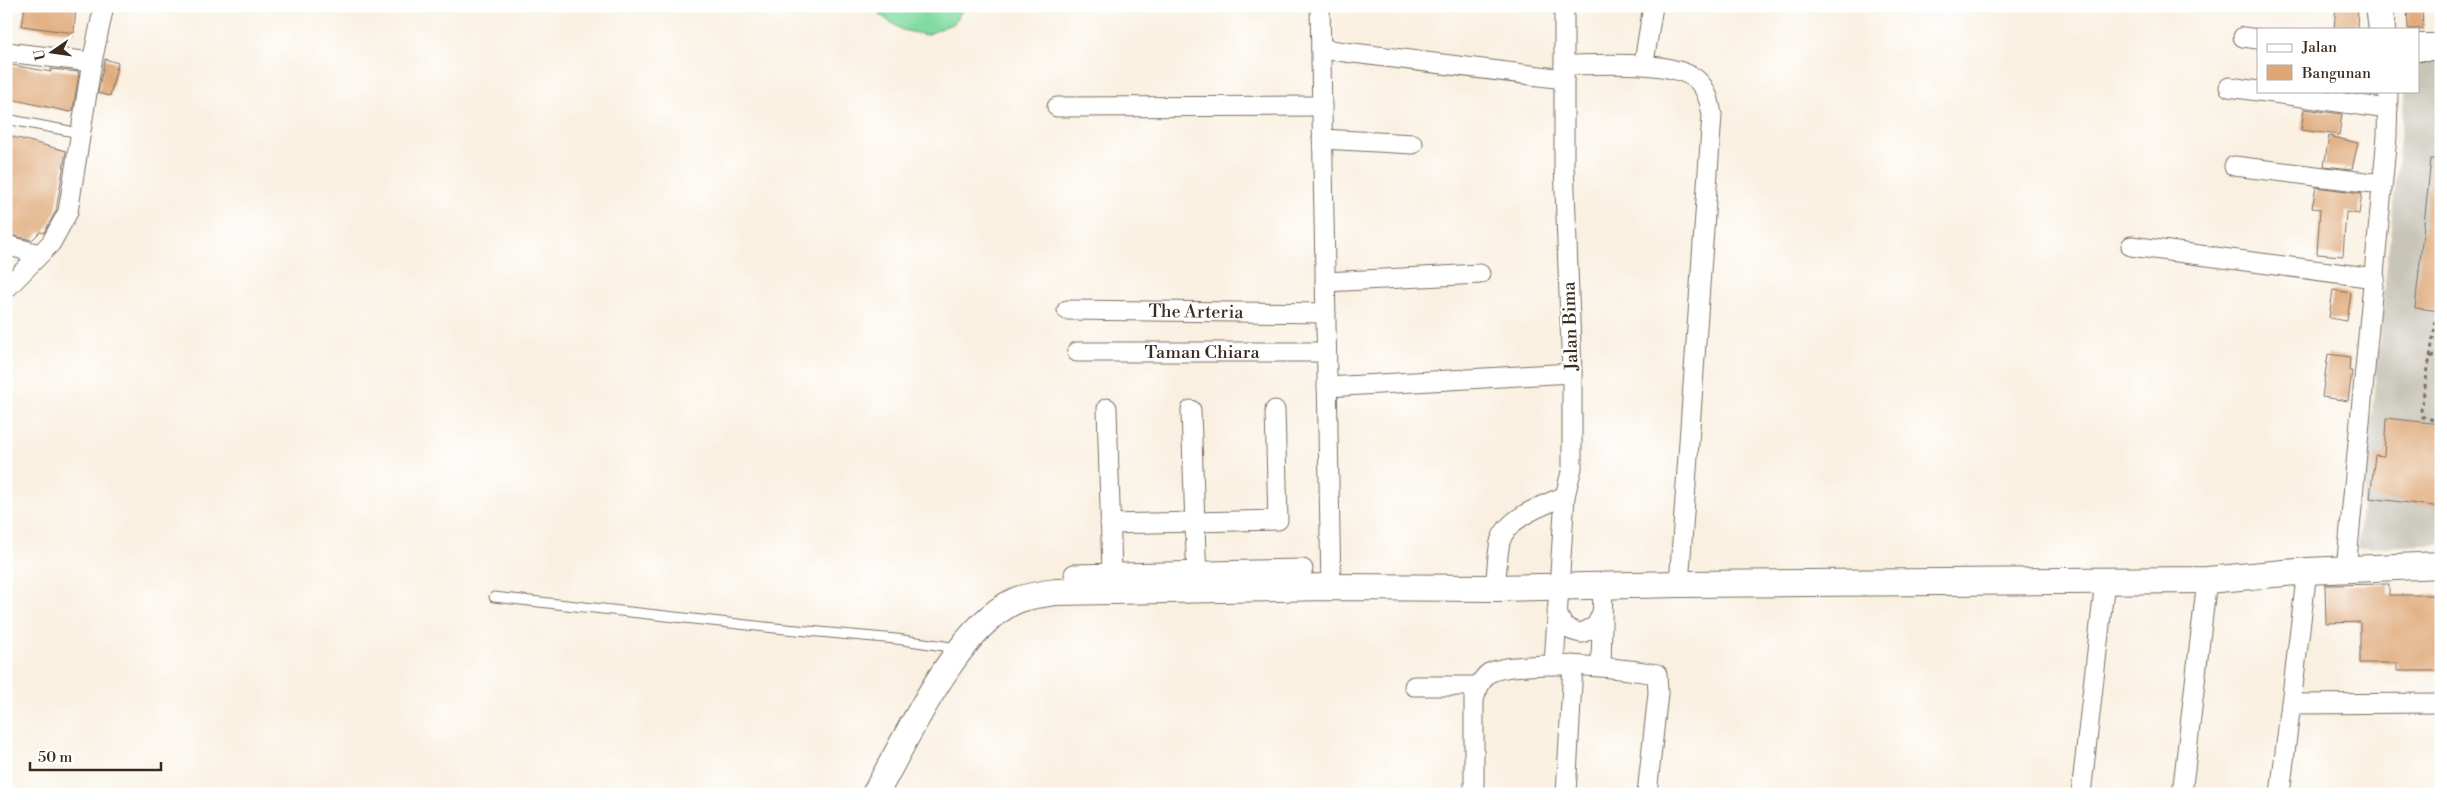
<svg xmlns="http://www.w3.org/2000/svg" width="2447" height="800" viewBox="0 0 2447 800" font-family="'Libre Bodoni',serif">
<rect width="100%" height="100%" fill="#fff"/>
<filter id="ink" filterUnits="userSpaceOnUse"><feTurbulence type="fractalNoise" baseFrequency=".02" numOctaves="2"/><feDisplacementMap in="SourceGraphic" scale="10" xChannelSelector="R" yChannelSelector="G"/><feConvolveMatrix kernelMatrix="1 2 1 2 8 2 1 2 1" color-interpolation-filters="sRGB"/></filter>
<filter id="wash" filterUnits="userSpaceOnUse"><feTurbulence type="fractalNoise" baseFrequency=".0096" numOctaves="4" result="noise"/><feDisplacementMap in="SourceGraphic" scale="20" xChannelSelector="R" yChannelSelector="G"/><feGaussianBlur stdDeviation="1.12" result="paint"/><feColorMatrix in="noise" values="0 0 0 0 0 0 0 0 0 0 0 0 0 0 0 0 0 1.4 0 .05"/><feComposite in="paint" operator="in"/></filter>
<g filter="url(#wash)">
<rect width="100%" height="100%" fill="#f9f0e1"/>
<polygon fill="#c8c4b8" points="2418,55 2441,56 2441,544 2358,548 2405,91 2418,91"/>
<polygon fill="#82dba0" stroke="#5e825f" points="878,6 965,6 954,23 926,35 902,30 880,15"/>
<g id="blocks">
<g fill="#dea776">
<polygon points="25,6 76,6 74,33 22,26"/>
<polygon points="2336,6 2358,6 2357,29 2334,29"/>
<polygon points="2407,6 2422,6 2423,29 2408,29"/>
<polygon points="105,59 118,63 110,96 98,93"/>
<polygon points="6,64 51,72 51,69 79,72 73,110 70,112 6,98"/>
<polygon points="2304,109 2342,114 2339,135 2301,130"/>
<polygon points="6,135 66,151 56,211 44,233 40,232 32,240 6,234"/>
<polygon points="2329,136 2358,143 2352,169 2324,166"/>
<polygon points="2431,159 2441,159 2441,311 2415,308"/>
<polygon points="2316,187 2362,193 2359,214 2346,212 2343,256 2317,254 2320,209 2312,208"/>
<polygon points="2333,290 2351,293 2347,321 2329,318"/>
<polygon points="2328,354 2350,357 2349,371 2352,371 2348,401 2322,397"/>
<polygon points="2386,418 2441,424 2441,507 2370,498 2375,455 2384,456"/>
<polygon points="2389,584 2389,595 2441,595 2441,671 2397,671 2397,663 2360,663 2360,622 2326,623 2325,585"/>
</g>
</g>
</g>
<g filter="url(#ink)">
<use href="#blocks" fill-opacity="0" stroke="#7e6f62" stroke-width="1"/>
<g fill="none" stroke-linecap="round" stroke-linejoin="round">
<defs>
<g id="lane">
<polyline points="6,119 80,133"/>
<polyline points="494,597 775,628 896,639 958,648"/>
</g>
<g id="street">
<polyline points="1320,6 1331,587"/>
<polyline points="2243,37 2258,39"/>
<polyline points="1321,49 1564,79"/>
<polyline points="6,52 92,62"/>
<polyline points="1645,56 1653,6"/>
<path d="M1564 65C1596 65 1673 59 1697 80 1707 89 1710 102 1712 115L1679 584"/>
<polyline points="2229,87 2258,91"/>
<polyline points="2259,91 2388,109"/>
<polyline points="1057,107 1322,106"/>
<polyline points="1322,139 1413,144"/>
<polyline points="2234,166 2382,184"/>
<polyline points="6,245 39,254"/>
<polyline points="2131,246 2375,278"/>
<polyline points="1325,282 1480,274"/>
<polyline points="6,289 51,243 68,212 92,62 104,6"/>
<path id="s1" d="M1067 310 1326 313"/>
<path id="s2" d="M1077 352H1326"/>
<polyline points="1327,387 1572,373"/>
<polyline points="1107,408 1112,573"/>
<polyline points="1191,410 1197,583"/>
<polyline points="1110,524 1278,520 1275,410"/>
<polyline points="2346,570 2387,136 2388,91"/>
<polyline points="1074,574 1303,569"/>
<path d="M1495 588C1497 573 1497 556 1500 542 1507 517 1544 505 1565 496"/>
<path d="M1557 610C1559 624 1568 631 1582 633L1596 626 1602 613"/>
<polyline points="1554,664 1565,496 1572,468 1572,373 1564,164 1564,6"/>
<polyline points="1601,665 1603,585"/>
<polyline points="1414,686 1478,686"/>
<polyline points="2291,704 2441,703"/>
<path d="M1474 794V699C1477 690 1481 679 1489 673 1501 667 1514 667 1527 666 1571 663 1613 667 1657 674L1658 693 1647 794"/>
<polyline points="1566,794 1573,665"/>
<polyline points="2081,794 2105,580"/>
<polyline points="2182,794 2207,580"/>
<polyline points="2280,794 2307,571"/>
</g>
<g id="secondary">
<polyline points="2379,6 2382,29"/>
<polyline points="2418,47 2441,47"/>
<path d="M875 794C907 738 956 628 1015 601 1027 596 1042 594 1056 592L1331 587 1495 588 1679 584 2207 580 2307 571 2441 565"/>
</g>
</defs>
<use href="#lane" stroke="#7e6f62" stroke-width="11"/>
<use href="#street" stroke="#7e6f62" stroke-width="21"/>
<use href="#secondary" stroke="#7e6f62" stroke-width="28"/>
<g stroke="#7e6f62" stroke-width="3" stroke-dasharray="4 4" stroke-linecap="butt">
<polyline points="2436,321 2421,410 2423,417 2441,422"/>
<polyline points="2430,356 2441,357"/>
</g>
<use href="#lane" stroke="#fff" stroke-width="9"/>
<use href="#street" stroke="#fff" stroke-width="19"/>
<use href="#secondary" stroke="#fff" stroke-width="26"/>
</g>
</g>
<g text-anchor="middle" stroke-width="4.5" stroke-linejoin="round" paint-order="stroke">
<g font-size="18" fill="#3b2a1e" stroke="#fff">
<text dy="6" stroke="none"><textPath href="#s1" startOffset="129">The Arteria</textPath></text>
<text transform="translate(1570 326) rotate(-92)" y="6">Jalan Bima</text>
<text dy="6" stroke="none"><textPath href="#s2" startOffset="125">Taman Chiara</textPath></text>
</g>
</g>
<rect width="2447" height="800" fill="none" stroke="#fff" stroke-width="25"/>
<rect x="2257" y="28" width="162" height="65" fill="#ffffff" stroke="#b1aaa5"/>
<rect x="2267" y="44" width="25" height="8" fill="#ffffff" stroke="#b1aaa5"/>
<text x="2302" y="52" font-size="15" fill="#3b2a1e">Jalan</text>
<rect x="2267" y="65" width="25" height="15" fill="#dea776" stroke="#b1aaa5"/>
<text x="2302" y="78" font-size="15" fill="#3b2a1e">Bangunan</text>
<g transform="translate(52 52) rotate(257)" stroke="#ffffff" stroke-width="4" paint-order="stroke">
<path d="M0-4L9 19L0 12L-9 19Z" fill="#3b2a1e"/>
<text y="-8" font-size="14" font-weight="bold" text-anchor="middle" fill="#3b2a1e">U</text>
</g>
<path d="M30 762v8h131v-8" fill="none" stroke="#3b2a1e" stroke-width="2.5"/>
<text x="38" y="762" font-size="15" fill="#3b2a1e" stroke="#ffffff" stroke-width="4" paint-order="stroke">50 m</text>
</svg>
